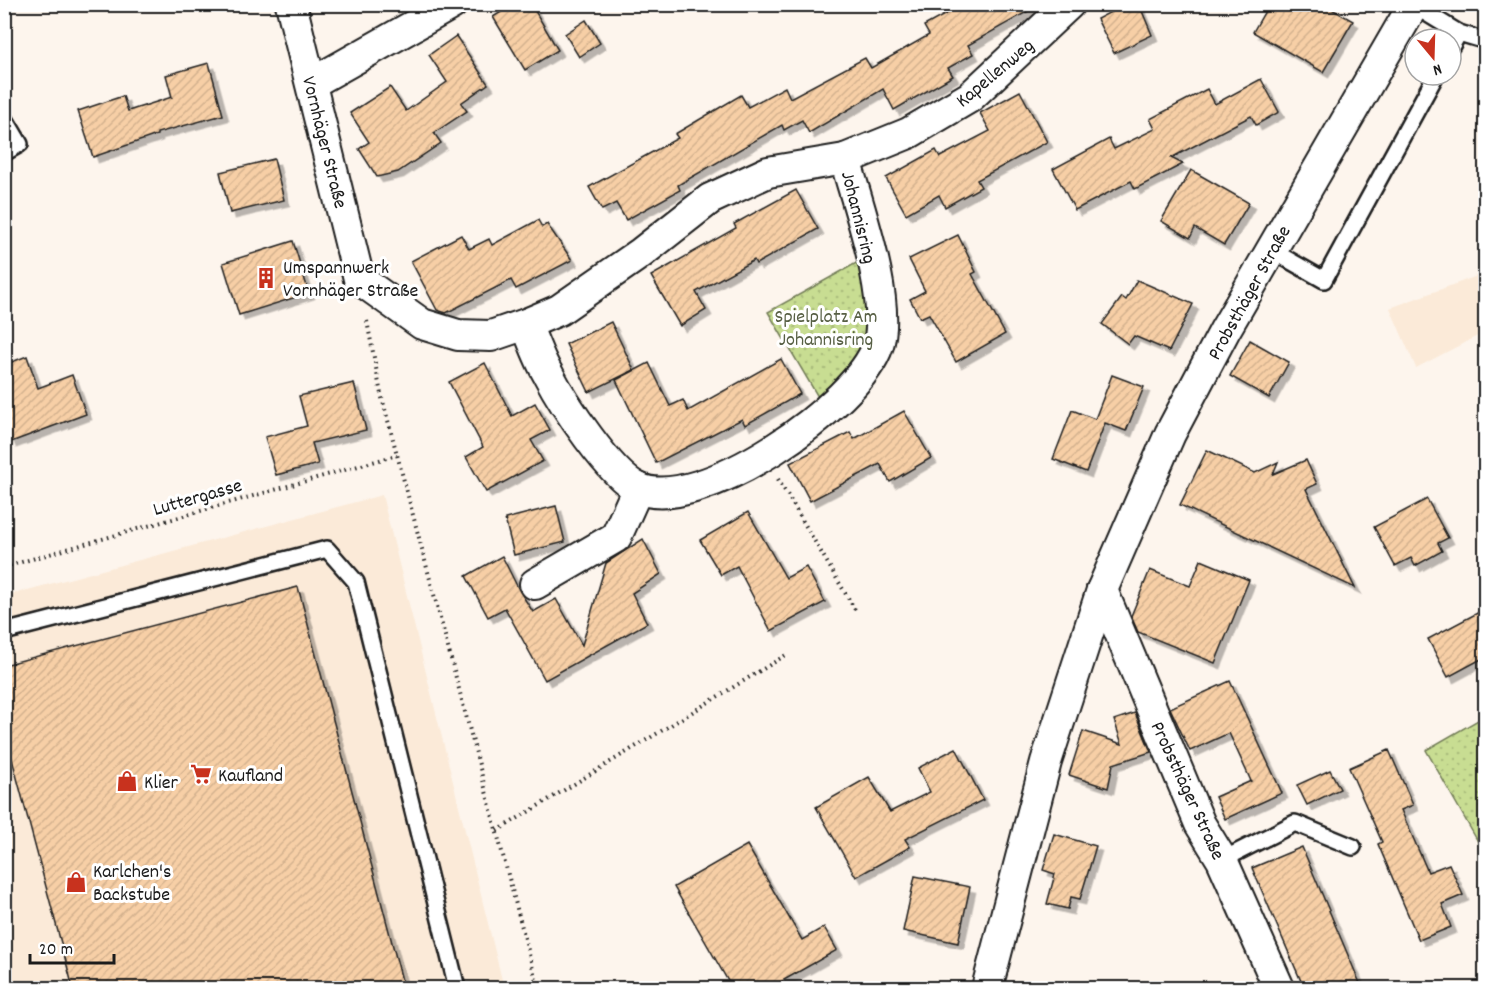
<svg xmlns="http://www.w3.org/2000/svg" width="1490" height="993" viewBox="0 0 1490 993" font-family="Dekko,sans-serif">
<defs>
<pattern id="park-dots" width="8" height="8" patternUnits="userSpaceOnUse" patternTransform="scale(1.5)"><rect width="8" height="8" fill="#c8dd92"/><path d="M2 2h.1M6 6h.1" fill="none" stroke="#abbd7d" stroke-width="1.8" stroke-linecap="round"/></pattern>
<pattern id="building-hatch" width="6" height="6" patternUnits="userSpaceOnUse" patternTransform="scale(1.5)"><rect width="6" height="6" fill="#f7cfa6"/><path d="M-1 1l2-2M0 6l6-6M5 7l2-2" fill="none" stroke="#d3b18e"/></pattern>
<filter id="shadow"><feDropShadow dx="5.5" dy="5.5" stdDeviation="0" flood-color="#0004"/></filter>
</defs>
<rect width="100%" height="100%" fill="#fdf5ed"/>
<filter id="ink" filterUnits="userSpaceOnUse"><feTurbulence type="fractalNoise" baseFrequency=".0167" numOctaves="2"/><feDisplacementMap in="SourceGraphic" scale="12" xChannelSelector="R" yChannelSelector="G"/><feConvolveMatrix kernelMatrix="1 2 1 2 8 2 1 2 1" color-interpolation-filters="sRGB"/></filter>
<g filter="url(#ink)">
<g fill="#fbead8">
<polygon points="1485,273 1485,332 1416,368 1390,308"/>
<polygon points="382,495 504,988 5,988 5,596"/>
</g>
<g fill="url(#park-dots)" stroke="#727c57" stroke-width="1.5">
<polygon points="860,261 869,332 844,378 821,402 768,312"/>
<polygon points="1485,716 1485,854 1426,750"/>
</g>
<g fill="url(#building-hatch)" stroke="#1c1c1c" stroke-width="1.5" filter="url(#shadow)">
<polygon points="514,4 531,4 558,50 525,70 493,17"/>
<polygon points="946,4 1041,4 968,45 973,54 948,68 953,76 894,110 883,89 809,133 802,120 784,130 782,125 678,185 680,190 626,220 616,203 602,210 589,187 678,138 675,134 741,95 748,107 785,87 790,98 865,58 871,68 929,35 924,26 950,12"/>
<polygon points="1126,4 1139,4 1152,35 1114,53 1097,19"/>
<polygon points="1269,4 1323,4 1353,21 1323,72 1253,32"/>
<polygon points="586,20 600,43 579,57 565,34"/>
<polygon points="456,36 488,84 461,103 467,111 434,133 441,143 398,172 377,177 359,149 369,142 350,113 390,87 406,111 447,82 429,55"/>
<polygon points="209,63 223,115 157,133 157,135 93,157 78,111 123,96 128,111 172,97 166,75"/>
<polygon points="1261,79 1279,112 1256,125 1251,116 1171,158 1183,164 1135,189 1131,181 1075,210 1053,169 1109,139 1114,149 1155,129 1150,119 1207,89 1215,104"/>
<polygon points="1020,91 1047,142 977,180 981,187 945,207 939,195 906,214 886,178 936,150 940,157 990,131 980,113"/>
<polygon points="274,159 284,200 230,213 220,172"/>
<polygon points="1191,170 1249,203 1224,245 1195,228 1190,238 1161,221"/>
<polygon points="796,190 818,229 756,264 754,260 696,292 706,310 680,326 651,276 736,228 734,224"/>
<polygon points="538,220 542,227 547,224 572,260 516,289 511,280 446,313 437,310 411,261 461,235 469,249 489,239 492,245"/>
<polygon points="958,235 976,272 972,274 1005,334 956,362 929,314 920,318 910,299 925,291 909,259"/>
<polygon points="293,241 309,293 239,315 223,263"/>
<polygon points="1137,280 1193,304 1169,351 1134,336 1128,344 1102,324 1122,297 1126,300"/>
<polygon points="611,322 634,370 589,392 566,344"/>
<polygon points="1250,340 1289,362 1269,398 1230,376"/>
<polygon points="27,356 38,388 72,375 86,414 11,442 4,425 4,365"/>
<polygon points="781,359 800,394 745,425 742,419 656,463 616,380 649,363 670,406 683,400 688,411"/>
<polygon points="485,363 512,416 535,403 550,430 531,440 543,461 486,492 466,457 483,447 449,382"/>
<polygon points="1112,375 1144,387 1126,431 1105,423 1086,472 1053,459 1072,410 1095,419"/>
<polygon points="354,383 366,430 312,443 318,464 276,475 265,437 307,426 299,396"/>
<polygon points="904,411 931,458 890,482 880,464 810,501 790,463 850,432 854,439"/>
<polygon points="1207,450 1255,473 1278,462 1273,474 1306,460 1317,484 1306,489 1355,588 1180,505"/>
<polygon points="1427,499 1448,538 1438,543 1442,551 1415,566 1411,558 1395,566 1374,527"/>
<polygon points="556,506 565,542 514,555 505,519"/>
<polygon points="748,512 786,578 806,567 825,602 771,631 737,566 721,575 700,540"/>
<polygon points="643,539 661,574 632,593 647,623 545,680 505,608 488,617 466,576 502,556 520,592 533,612 556,599 582,645 606,563"/>
<polygon points="1201,560 1249,580 1215,663 1138,632 1131,616 1150,570 1190,586"/>
<polygon points="298,587 404,988 73,988 4,729 4,665"/>
<polygon points="1485,609 1485,657 1448,677 1428,639"/>
<polygon points="1230,681 1282,793 1225,819 1215,797 1251,781 1229,733 1190,751 1170,708"/>
<polygon points="1135,713 1151,752 1113,764 1108,788 1069,775 1083,731 1122,744 1114,720"/>
<polygon points="956,748 983,800 905,839 910,847 856,877 816,807 869,777 890,812 930,792 918,768"/>
<polygon points="1389,750 1413,805 1401,810 1428,872 1449,864 1463,895 1442,904 1451,927 1419,940 1378,844 1382,842 1349,768"/>
<polygon points="1330,770 1340,789 1307,805 1297,785"/>
<polygon points="1054,834 1096,846 1080,899 1071,897 1068,909 1047,904 1055,874 1043,870"/>
<polygon points="747,845 802,940 824,927 837,950 770,988 732,988 674,887"/>
<polygon points="1302,847 1319,887 1362,988 1304,988 1252,868"/>
<polygon points="915,876 970,887 958,943 903,931"/>
</g>
<g fill="none" stroke-linecap="round" stroke-linejoin="round">
<defs>
<g id="service">
<polyline points="1413,5 1459,33 1451,47"/>
<polyline points="1459,33 1486,41"/>
<polyline points="4,117 20,144 4,153"/>
<polyline points="1271,250 1324,280 1436,75"/>
<polyline points="4,632 327,549 356,582 457,988"/>
<polyline points="1222,860 1295,823 1353,847"/>
</g>
<g id="minor">
<polyline points="291,4 359,279 422,324 458,335 491,336 526,324 559,310 641,253 710,199 768,172 845,159 909,133 970,97 1069,4"/>
<polyline points="312,83 452,4"/>
<path d="M526 324C533 341 539 359 548 374 563 403 610 475 638 488 698 516 859 405 878 345 892 301 858 206 845 159"/>
<polyline points="535,584 616,537 638,488"/>
<polyline points="1102,590 1200,824 1222,860 1279,988"/>
<polyline points="987,988 1046,762 1102,590 1170,434 1225,330 1414,4"/>
</g>
</defs>
<use href="#service" stroke="#1c1c1c" stroke-width="20"/>
<use href="#minor" stroke="#1c1c1c" stroke-width="34"/>
<g stroke="#1c1c1c" stroke-width="4" stroke-dasharray="1.5 4.5" stroke-linecap="butt">
<polyline points="367,321 381,394 538,988"/>
<polyline points="778,479 857,613"/>
<polyline points="4,567 397,455"/>
<polyline points="497,831 786,655"/>
</g>
<use href="#service" stroke="#fff" stroke-width="15"/>
<use href="#minor" stroke="#fff" stroke-width="30"/>
</g>
</g>
<defs>
<symbol id="building-bare" viewBox="-9 -9 18 18"><path d="M-4-6H4V6H1V3H-1V6H-4ZM-2.5-4.3h1.7v1.8h-1.7ZM.8-4.3h1.7v1.8H.8ZM-2.5-1h1.7V.8h-1.7ZM.8-1h1.7V.8H.8Z" fill="#c8321e" stroke="#fff" stroke-width="2.5" paint-order="stroke"/></symbol>
<symbol id="supermarket-bare" viewBox="-9 -9 18 18"><path d="M-6-5.5h2.5l.6 2H6L4.5 2H-2.5L-4.4-4H-6ZM-1.5 3.2a1.3 1.3 0 1 0 .1 0ZM3 3.2a1.3 1.3 0 1 0 .1 0Z" fill="#c8321e" stroke="#fff" stroke-width="2.5" paint-order="stroke"/></symbol>
<symbol id="shop-bare" viewBox="-9 -9 18 18"><path d="M-5-2.5h2.3a2.7 3.5 0 0 1 5.4 0H5L5.5 6h-11ZM-1.5-2.5h3a1.5 2.3 0 0 0-3 0Z" fill="#c8321e" stroke="#fff" stroke-width="2.5" paint-order="stroke"/></symbol>
</defs>
<g fill-rule="evenodd">
<use href="#building-bare" x="251" y="263" width="30" height="30"/>
<use href="#supermarket-bare" x="186" y="759" width="30" height="30"/>
<use href="#shop-bare" x="112" y="766" width="30" height="30"/>
<use href="#shop-bare" x="61" y="867" width="30" height="30"/>
</g>
<g text-anchor="middle" stroke-width="6" stroke-linejoin="round" paint-order="stroke">
<g font-size="20" fill="#1c1c1c" stroke="#fff">
<text transform="translate(994 72) rotate(-40)" y="7">Kapellenweg</text>
<text transform="translate(326 142) rotate(76)" y="7">Vornhäger Straße</text>
<text transform="translate(860 217) rotate(76)" y="7">Johannisring</text>
<text transform="translate(1248 292) rotate(-61)" y="7">Probsthäger Straße</text>
<text transform="translate(197 496) rotate(-16)" y="7">Luttergasse</text>
<text transform="translate(1189 790) rotate(65)" y="7">Probsthäger Straße</text>
</g>
<g font-size="20" fill="#1c1c1c" stroke="#fff" text-anchor="start">
<text x="283" y="273">Umspannwerk<tspan x="283" dy="23">Vornhäger Straße</tspan></text>
<text x="218" y="781">Kaufland</text>
<text x="144" y="788">Klier</text>
<text x="93" y="877">Karlchen's<tspan x="93" dy="23">Backstube</tspan></text>
</g>
<g font-size="20" fill="#586045" stroke="#fff">
<text x="826" y="322">Spielplatz Am<tspan x="826" dy="23">Johannisring</tspan></text>
</g>
</g>
<rect width="1490" height="993" fill="none" stroke="#fff" stroke-width="24"/>
<rect x="12" y="12" width="1466" height="969" fill="none" stroke="#1c1c1c" stroke-width="2" filter="url(#ink)"/>
<g transform="translate(1433 57) rotate(161)"><circle r="28" fill="#ffffff" stroke="#a4a4a4" stroke-width="1.5"/>
<path d="M0-4.5L10 22L0 15L-10 22Z" fill="#c8321e"/>
<text y="-9" font-size="16" font-weight="bold" text-anchor="middle" fill="#1c1c1c">N</text>
</g>
<path d="M30 954v9h84v-9" fill="none" stroke="#1c1c1c" stroke-width="3"/>
<text x="39" y="954" font-size="18" fill="#1c1c1c" stroke="#ffffff" stroke-width="4.5" paint-order="stroke">20 m</text>
</svg>
